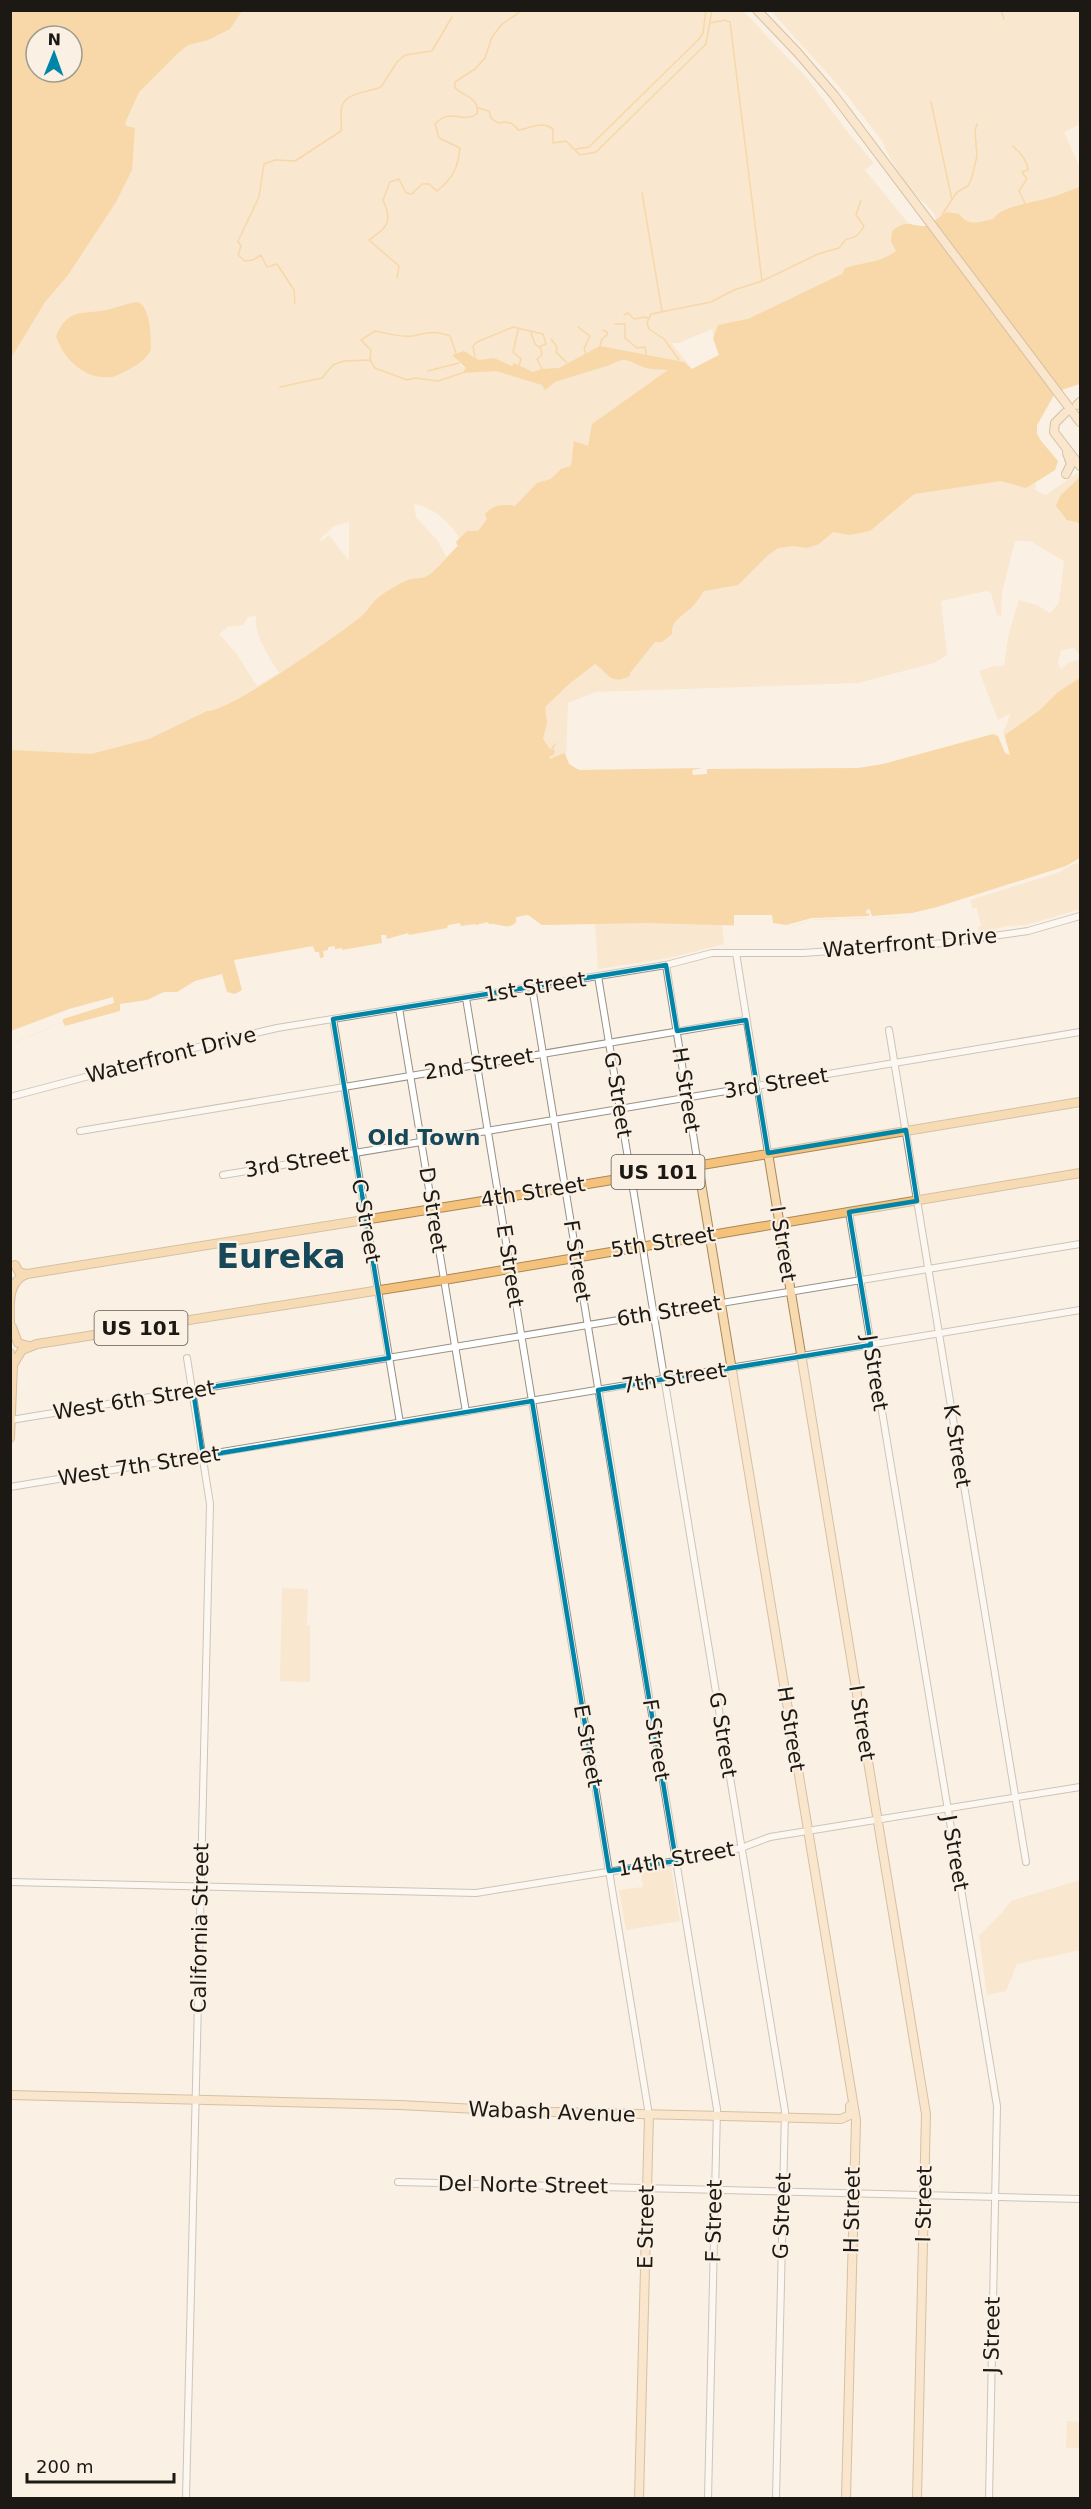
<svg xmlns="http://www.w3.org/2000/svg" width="1091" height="2509" viewBox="0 0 1091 2509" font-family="'DejaVu Sans',sans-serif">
<rect width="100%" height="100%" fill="#faf0e4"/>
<g fill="#f9dcb5" fill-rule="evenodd">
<path d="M114 11H743L807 78 849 134 874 163 865 170 908 223 922 227 936 220C934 208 923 204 916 195 905 182 888 158 883 142L845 93 771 11H1080V124L1064 132 1080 168V199C1054 211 953 253 929 237L924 239 919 247 922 252 911 263 798 316 729 344V353C718 361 700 375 686 372L679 360 670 364H649L605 352 604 347 600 346 589 354 595 361 604 353 611 357 608 361 561 375 559 371 549 375 546 378 531 379 526 369 514 363 512 366 494 358 479 360 470 354 474 364 469 365 458 353 453 355 461 366 467 368 463 372 484 371 489 365 499 363 521 372 526 379 542 385 545 389 555 382 610 365C631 352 634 368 647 367 657 367 667 365 677 365L678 369 603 431 583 471 554 491 486 532 439 577 424 585 375 623 356 641 285 684 252 713 11 813 10 141 62 72H72C72 49 82 48 96 33 102 26 107 17 114 11ZM138 302C151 308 151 337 151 350 147 358 138 365 130 369 124 372 118 376 112 377 86 381 63 359 56 336 69 307 81 315 106 310 117 308 126 303 138 302ZM712 329 719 355 692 369 671 343H679ZM414 504C433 507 450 522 459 538L456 542 458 546 446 557 438 541 416 517ZM349 522V561L329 535 321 542 320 539 334 526ZM257 615C251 630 270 659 279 673L257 686 236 653 219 634 228 627 243 625 248 617Z"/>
<polygon points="1080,384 1064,389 1054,395 1037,425 1037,434 1041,441 1058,461 1055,470 1036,482 1035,490 1046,495 1080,471 1080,656 1074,648 1061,650 1058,663 1061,669 1068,663 1080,659 1080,735 1009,753 1003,733 1011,713 998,720 979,671 994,666 1004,666 1009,632 1019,600 1037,605 1050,613 1059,603 1064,561 1030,541 1015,541 1002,593 1001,616 997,615 991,593 987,591 941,601 947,655 934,663 858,683 595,692 568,703 566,759 474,761 511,721 900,433"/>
<polygon points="1080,861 1080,909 1026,925 1006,926 978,934 978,927 981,926 977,908 972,908 970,898 1057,873"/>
<polygon points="640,908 734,924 722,925 724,944 669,958 598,969 595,923 542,925 530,916"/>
<polygon points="282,1588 308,1589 307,1625 310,1626 310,1682 280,1681"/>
<polygon points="671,1867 680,1921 626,1930 619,1890 643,1887 641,1872"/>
<polygon points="1080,1880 1080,1950 1017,1964 1006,1991 987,1995 979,1936 1001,1914 1011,1901"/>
<polygon points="1067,2421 1080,2422 1080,2448 1066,2448"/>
</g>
<g fill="#f5b961" fill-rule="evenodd">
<path d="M11 10 242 11 230 29 208 40 188 45 178 53 139 92 125 123 126 126 135 128 132 170 116 202 68 275 45 302 11 358ZM36 36H72V72H36Z"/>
<path d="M1080 187V384L1064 389 1054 395 1037 425V434L1041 441 1058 461 1055 470 1026 488 1001 481 914 494 870 531 849 535 833 532 819 544 807 548 793 546 778 548 767 556 738 585 704 591C700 597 696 603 692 607 683 616 671 620 672 634L662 642H655L630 673V676C610 686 609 673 595 664L569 684 545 707 547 723 543 739 550 749 555 750 554 754 549 757 550 759 564 753 572 765 584 768 869 765 995 732 1001 738 1009 752 1005 735 1040 710 1058 692 1080 678V860L1067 868 906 917 810 920 793 927 647 923 542 925 528 915 516 917V922C508 931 502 923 489 924L488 922 476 925 475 924 461 926 460 923 448 925 447 928 409 935 408 933 387 939 386 935H381L382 943 342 950V948L335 949V946L328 947V950L323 951 324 957 320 958 319 952H315L313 946 234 960 242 990 235 994 227 992 222 974 195 981 177 992H164L147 1000 120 1004V1011L65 1026 63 1022 11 1044V750L91 754 149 739 207 711C226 714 338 635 358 619 367 613 372 602 380 596 389 590 398 584 408 580 415 577 422 580 429 575 440 567 448 555 458 546L456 542 467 531H478L487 519 485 514C494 504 503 504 515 506L537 483 551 479 561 469 571 466 574 441 588 446 592 424 668 370C660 369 650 370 643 367 629 362 627 355 610 365L555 382 545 390 542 385 496 371 462 373 466 368 452 355 464 351 479 360 494 358 512 366 514 363 533 372 542 369 559 368 600 346 684 362 692 369 719 355 713 338 718 325 748 319 842 274 845 268C864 262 880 263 896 251L891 241 892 231C907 218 911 227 927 226L947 212 959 214C968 227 979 222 993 219 1002 206 1034 202 1049 198 1060 195 1070 190 1080 187Z"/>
<path d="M138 302C151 308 151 337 151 350 147 358 138 365 130 369 125 371 118 376 112 377 86 381 63 359 56 336 69 307 81 315 106 310 117 308 126 303 138 302Z"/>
<polygon points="1080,477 1080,523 1067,520 1056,506 1060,496"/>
</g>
<g fill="#faf0e4">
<polygon points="995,729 1003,734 1010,755 1005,753 998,736 993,734 883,764 858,768 707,769 707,774 693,775 692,770 703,768 579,770 569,764 566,756 566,751 570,753 573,764 584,766 863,762 889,758"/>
<polygon points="1080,858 1080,861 1057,873 938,910 906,917 810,920 793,927 734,927 734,915 772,915 773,923 786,925 812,918 869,916 869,913 866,914 867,909 870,910 872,916 912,913 937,907 1066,866"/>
<polygon points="113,997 114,1003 63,1019 63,1022 11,1044 11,1031 69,1009"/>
</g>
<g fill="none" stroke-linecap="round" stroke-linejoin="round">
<g stroke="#f5b961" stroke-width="1.5">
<polyline points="1001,10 1004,19"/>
<polyline points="711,23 724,20 730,22 762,281"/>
<polyline points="931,102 952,200"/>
<path d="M478 108 489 111 491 118 498 123C507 121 513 122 518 130 530 129 541 120 553 129V143L566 141 580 155 596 152 706 44 712 10"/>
<path d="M1013 146C1020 153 1027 159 1028 170L1022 172 1027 179 1019 191 1025 203"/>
<polyline points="576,149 589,147 699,39 703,33 706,10"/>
<polyline points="642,193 662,311"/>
<polyline points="942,215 957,192 968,186 972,177 977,156 975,131 977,124"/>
<path d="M397 278 399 266 369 240C388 226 393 223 383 200L390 182 399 179 406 193 412 194 422 184H429L437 191C453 178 458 168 460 148L439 138 435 124C451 107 462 124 477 114 480 98 464 96 455 88V82L475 69 485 58 492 37 502 24 523 10"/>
<path d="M295 303 294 290 277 264 267 267 261 255 253 260 245 261 238 255 241 246 238 241 259 197 264 164 275 160 295 161 341 131C342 124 341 118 341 111 342 92 367 93 381 87L397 62 405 55 432 51 452 17"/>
<polyline points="624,315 628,313 634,319 645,317 649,319"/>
<polyline points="615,324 625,324 625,338 637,348 645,347 646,354"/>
<polyline points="578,327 590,336 584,349 586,354"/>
<polyline points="518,330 513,352 521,359 519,366"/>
<polyline points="531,333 535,344 541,349 542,355 537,359 542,369"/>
<polyline points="551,339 557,347 556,352 567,363"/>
<polyline points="600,346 602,339 607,335 607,332 603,330"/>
<polyline points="475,356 473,346 477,342 513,327 543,334 546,344 539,347"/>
<path d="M370 360 371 350 361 340 375 331C386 333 401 338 413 336 427 333 434 330 450 336L456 353"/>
<path d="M679 360 664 339 649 329 647 323 651 314 711 302 734 290 762 281 818 254 839 248 846 239C856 238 859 235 864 226L856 215 861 200"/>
<polyline points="428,371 459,363"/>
<polyline points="280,387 322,378 333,365 344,361 370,360 375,368 407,380 415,378 438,381 462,373"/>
<polyline points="552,749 555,744"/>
</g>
<defs>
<g id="minor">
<polyline points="736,953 768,1153"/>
<polyline points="666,965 698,1165"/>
<polyline points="598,976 785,2111 776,2498"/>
<polyline points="532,987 717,2109 708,2498"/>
<polyline points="466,998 649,2115"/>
<polyline points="399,1008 466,1412"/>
<polyline points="333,1019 400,1423"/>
<polyline points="889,1030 1026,1862"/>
<polyline points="10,1097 217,1042 277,1028 666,965 712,953 803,953 944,943 1028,931 1080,916"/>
<polyline points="80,1131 746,1020"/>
<polyline points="223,1175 1080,1032"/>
<polyline points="849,1212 997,2106 989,2498"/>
<polyline points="11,1420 1080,1244"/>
<polyline points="10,1487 1080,1310"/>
<polyline points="10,1882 476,1893 676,1861 741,1848 770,1837 1080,1787"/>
<polyline points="398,2182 1080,2199"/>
<polyline points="186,2498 210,1504 187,1358"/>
</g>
<g id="major">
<polyline points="757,10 797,52 834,95 1080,422"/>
<polyline points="1077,405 1080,402"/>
<polyline points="1065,413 1055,423 1054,432 1080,466"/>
<polyline points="1066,474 1071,464 1067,453"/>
<polyline points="768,1153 926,2114 917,2498"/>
<polyline points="698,1165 856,2120 846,2498"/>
<polyline points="10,2095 400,2105 513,2111 841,2119 850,2115 850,2106"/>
<polyline points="639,2498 649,2115"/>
</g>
<g id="highway">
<polyline points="15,1265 19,1272 26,1274"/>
<polyline points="12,1327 18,1343 28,1346"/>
<path d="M10 1332C11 1312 4 1282 27 1274L570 1187 1080 1102"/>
<polyline points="10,1353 13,1365 10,1438"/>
<polyline points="13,1365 22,1350 37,1344 444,1280 1080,1173"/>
</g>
</defs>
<use href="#minor" stroke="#989085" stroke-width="8"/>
<use href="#major" stroke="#a88757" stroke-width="10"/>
<use href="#highway" stroke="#a88757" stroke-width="10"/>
<use href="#minor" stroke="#fff" stroke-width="6"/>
<use href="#major" stroke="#f8dab0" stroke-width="8"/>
<use href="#highway" stroke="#f4c27b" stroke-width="8"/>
</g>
<path d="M0 0H1091V2509H0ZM666 965 677 1031 746 1020 768 1153 906 1130 917 1201 849 1212 871 1345 598 1390 676 1861 609 1871 532 1401 203 1456 193 1390 389 1358 333 1019Z" fill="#faf0e4" fill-opacity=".55" fill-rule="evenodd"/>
<path fill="none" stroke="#0084a7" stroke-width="4.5" stroke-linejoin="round" d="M666 965 677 1031 746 1020 768 1153 906 1130 917 1201 849 1212 871 1345 598 1390 676 1861 609 1871 532 1401 203 1456 193 1390 389 1358 333 1019Z"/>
<g text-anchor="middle" stroke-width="4.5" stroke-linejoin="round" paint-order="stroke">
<g fill="#faf0e4" stroke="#5f5a53" stroke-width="1.5">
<rect x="611.5" y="1155" width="93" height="34" rx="4.5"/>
<rect x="94.5" y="1311" width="93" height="34" rx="4.5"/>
</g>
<g font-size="20" font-weight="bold" fill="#1c1915">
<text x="658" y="1179">US 101</text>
<text x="141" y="1335">US 101</text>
</g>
<g font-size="21" fill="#1c1915" stroke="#faf0e4">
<text transform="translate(910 943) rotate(-5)" y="7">Waterfront Drive</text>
<text transform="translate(535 987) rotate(-9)" y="7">1st Street</text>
<text transform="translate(171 1055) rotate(-14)" y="7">Waterfront Drive</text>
<text transform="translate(479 1064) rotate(-9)" y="7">2nd Street</text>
<text transform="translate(776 1083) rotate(-9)" y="7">3rd Street</text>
<text transform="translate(686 1090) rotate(81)" y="7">H Street</text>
<text transform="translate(618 1095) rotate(81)" y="7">G Street</text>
<text transform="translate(297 1162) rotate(-9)" y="7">3rd Street</text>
<text transform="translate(533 1192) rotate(-9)" y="7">4th Street</text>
<text transform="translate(433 1210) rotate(81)" y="7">D Street</text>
<text transform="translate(366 1221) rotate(80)" y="7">C Street</text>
<text transform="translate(663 1242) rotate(-9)" y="7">5th Street</text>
<text transform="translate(783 1244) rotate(81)" y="7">I Street</text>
<text transform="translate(577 1261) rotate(81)" y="7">F Street</text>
<text transform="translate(510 1266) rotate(81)" y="7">E Street</text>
<text transform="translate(669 1311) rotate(-9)" y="7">6th Street</text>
<text transform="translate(875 1373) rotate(81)" y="7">J Street</text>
<text transform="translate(674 1378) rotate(-9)" y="7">7th Street</text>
<text transform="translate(134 1400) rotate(-9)" y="7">West 6th Street</text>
<text transform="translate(957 1446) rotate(81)" y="7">K Street</text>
<text transform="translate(139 1466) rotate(-9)" y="7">West 7th Street</text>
<text transform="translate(862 1723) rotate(81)" y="7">I Street</text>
<text transform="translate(791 1729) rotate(81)" y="7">H Street</text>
<text transform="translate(723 1735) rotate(81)" y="7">G Street</text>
<text transform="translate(656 1740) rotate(81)" y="7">F Street</text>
<text transform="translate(588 1746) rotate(80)" y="7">E Street</text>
<text transform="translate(955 1853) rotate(80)" y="7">J Street</text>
<text transform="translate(676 1859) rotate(-10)" y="7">14th Street</text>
<text transform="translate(200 1928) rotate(-89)" y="7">California Street</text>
<text transform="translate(552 2112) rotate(2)" y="7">Wabash Avenue</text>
<text transform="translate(523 2185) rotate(1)" y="7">Del Norte Street</text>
<text transform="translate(924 2204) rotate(-89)" y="7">I Street</text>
<text transform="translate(852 2210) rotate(-89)" y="7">H Street</text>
<text transform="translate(782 2216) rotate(-88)" y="7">G Street</text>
<text transform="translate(714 2221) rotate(-89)" y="7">F Street</text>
<text transform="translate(646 2227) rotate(-89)" y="7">E Street</text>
<text transform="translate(992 2335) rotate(-89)" y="7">J Street</text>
</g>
<g font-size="22" font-weight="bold" fill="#16485a" stroke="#faf0e4">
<text x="424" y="1145">Old Town</text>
</g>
<g font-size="33" font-weight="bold" fill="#16485a" stroke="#faf0e4">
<text x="281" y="1268">Eureka</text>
</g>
</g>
<rect width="1091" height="2509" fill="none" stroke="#1c1915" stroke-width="24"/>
<g transform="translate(54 54) rotate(1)"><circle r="28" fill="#faf0e4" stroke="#a19a91" stroke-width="1.5"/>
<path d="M0-4.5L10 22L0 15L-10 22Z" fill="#0084a7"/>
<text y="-9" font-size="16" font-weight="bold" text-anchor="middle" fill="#1c1915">N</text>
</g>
<path d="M27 2473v9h147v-9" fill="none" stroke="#1c1915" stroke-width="3"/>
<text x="36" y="2473" font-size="18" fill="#1c1915" stroke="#faf0e4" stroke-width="4.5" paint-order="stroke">200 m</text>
</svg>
